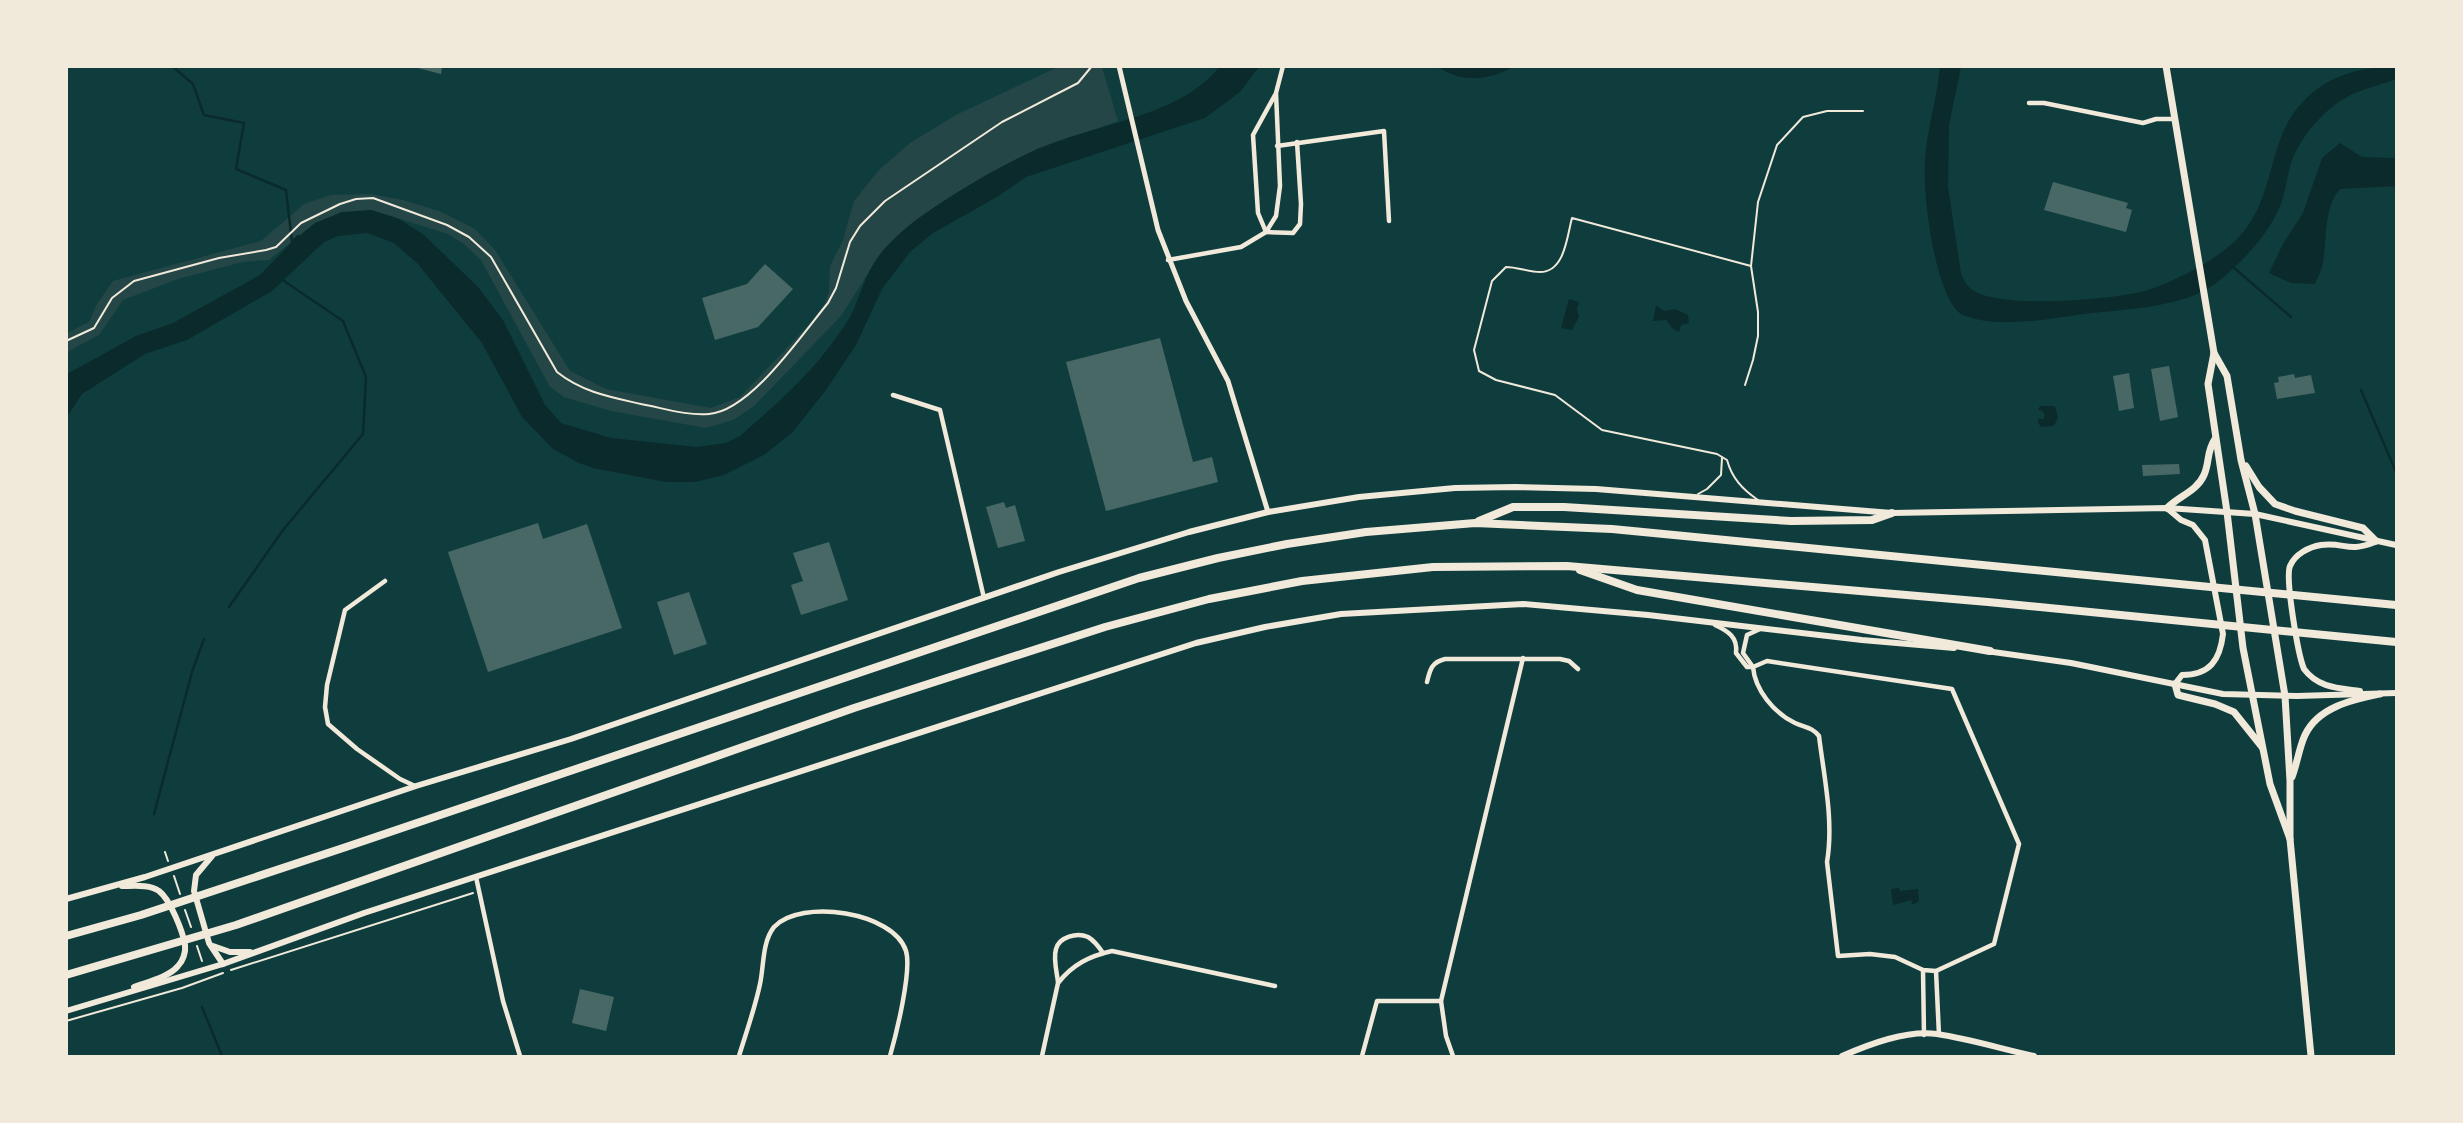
<svg xmlns="http://www.w3.org/2000/svg" width="2463" height="1123" viewBox="0 0 2463 1123" font-family="Ubuntu,sans-serif">
<rect width="100%" height="100%" fill="#0f3d3e"/>
<polygon fill="#244646" points="1058,67 1102,67 1118,121 1033,151 922,216 883,250 841,316 754,406 733,420 706,428 611,411 564,397 550,387 481,260 464,244 448,234 372,210 315,223 269,260 242,262 178,279 123,300 99,335 67,352 67,333 89,322 97,304 113,281 261,241 304,204 331,195 371,194 403,200 439,211 475,229 495,250 570,371 606,389 711,408 740,397 822,311 829,292 830,266 843,240 854,201 878,171 910,143 956,115"/>
<g fill="#0a2a2b">
<path d="M1219 67H1259L1240 92 1205 118 1026 177 997 197 933 233 910 252 882 289 856 345 826 390 792 433 764 455 724 475 695 482H666L593 468 579 463 553 449 522 417 482 343 417 263 394 243 367 233 338 236 324 242 272 291 187 340 145 354 82 394 67 417V374L136 336 173 323 260 275 292 242 315 223 342 212 371 210 399 219 424 235 478 287 503 320 545 405 561 423 611 438 697 447 726 443 740 436C781 400 814 372 845 325 858 306 862 282 874 263 885 245 906 227 923 215 957 191 996 168 1033 151 1092 124 1179 118 1219 67Z"/>
<path d="M1438 67H1513C1487 81 1463 83 1438 67Z"/>
<path d="M1940 67H1961L1949 125 1948 186 1961 274C1965 282 1967 286 1974 291 2005 309 2113 300 2148 290 2176 281 2219 259 2239 237 2276 198 2267 140 2301 104 2327 75 2359 67 2396 67V79C2381 85 2361 89 2347 97 2324 109 2301 137 2292 160 2287 175 2286 192 2280 206 2268 235 2244 260 2220 280 2188 308 2125 309 2084 314 2049 319 1995 329 1963 315 1935 302 1922 190 1925 160 1927 129 1937 98 1940 67Z"/>
<path d="M2340 143 2362 157 2396 158V186L2340 189C2322 210 2328 242 2322 267 2320 273 2317 279 2315 284L2291 283 2269 273 2284 242 2303 213 2322 158Z"/>
<polygon points="1569,299 1579,302 1577,309 1579,317 1572,330 1561,328"/>
<polygon points="1656,305 1664,311 1675,309 1688,315 1689,323 1681,325 1679,332 1673,329 1666,320 1653,321"/>
<polygon points="2040,406 2055,406 2058,417 2054,426 2041,427 2038,423 2038,419 2043,419 2045,415 2042,411 2038,410"/>
<polygon points="1899,888 1900,891 1918,889 1919,900 1917,903 1912,904 1911,900 1893,905 1891,889"/>
</g>
<g fill="none" stroke-linecap="round" stroke-linejoin="round">
<g stroke="#0a2a2b" stroke-width="2.5">
<polyline points="172,66 193,84 204,115 244,123 236,169 286,190 292,242 298,236"/>
<polyline points="2233,267 2291,317"/>
<polyline points="2361,390 2396,472"/>
<polyline points="229,607 283,530 363,434 366,377 343,321 284,281"/>
<polyline points="154,814 192,672 204,639"/>
<polyline points="202,1007 222,1056"/>
</g>
</g>
<g fill="#486865">
<polygon points="410,66 442,66 441,74"/>
<polygon points="2053,182 2128,203 2126,208 2132,210 2126,232 2044,210"/>
<polygon points="765,264 793,289 758,327 715,340 702,298 747,284"/>
<polygon points="1160,338 1193,462 1212,457 1218,482 1106,511 1066,362"/>
<polygon points="2169,366 2178,417 2160,421 2151,369"/>
<polygon points="2129,373 2134,408 2119,411 2113,376"/>
<polygon points="2294,374 2295,378 2311,375 2315,393 2277,399 2274,383 2279,382 2278,377"/>
<polygon points="2179,464 2180,474 2143,476 2142,465"/>
<polygon points="1004,502 1006,508 1015,505 1025,541 998,548 986,507"/>
<polygon points="538,523 543,539 587,524 622,628 488,672 448,552"/>
<polygon points="829,542 848,600 801,615 791,585 803,581 793,553"/>
<polygon points="689,592 707,644 674,655 657,602"/>
<polygon points="580,989 614,997 606,1031 572,1023"/>
</g>
<g fill="none" stroke-linecap="round" stroke-linejoin="round">
<g stroke="#f1e9da" stroke-width="2">
<path d="M66 341 94 328 112 298 134 281 219 258 266 250 276 247 301 223 340 204 356 199 373 198 447 225 469 237 491 257 557 372C582 392 610 397 641 404 663 408 687 416 709 414 751 411 802 334 828 303L836 288 850 242 860 226 885 201 1002 122 1078 83 1092 66"/>
<polyline points="165,852 168,861"/>
<polyline points="174,876 180,894"/>
<polyline points="185,910 191,927"/>
<polyline points="197,946 202,961"/>
<polyline points="231,970 473,893"/>
<polyline points="66,1021 182,988 223,973"/>
</g>
<g stroke="#f1e9da" stroke-width="2">
<path d="M1751 266 1572 218C1567 236 1565 272 1540 272 1529 272 1517 267 1506 267L1492 281 1474 350 1479 371 1496 380 1555 395 1602 430 1717 454 1727 460C1732 478 1742 489 1758 500"/>
<polyline points="1745,385 1753,360 1758,336 1758,312 1751,266 1758,202 1777,145 1803,117 1827,111 1863,111"/>
<polyline points="1698,494 1707,489 1721,475 1722,458"/>
</g>
<g stroke="#f1e9da" stroke-width="4.5">
<polyline points="1275,95 1253,135 1258,213 1266,232 1293,233 1300,224 1301,204 1297,142"/>
<polyline points="2029,103 2044,103 2143,123 2156,119 2174,119"/>
<polyline points="1277,146 1384,131 1389,221"/>
<polyline points="1168,260 1241,247 1266,232 1276,216 1280,186 1276,93 1283,66"/>
<polyline points="893,395 940,410 984,598"/>
<polyline points="385,581 345,610 327,685 325,707 328,724 357,749 400,779 415,786"/>
<path d="M1715 625C1728 631 1738 637 1736 653L1747 667H1753L1743 653 1747 635 1760 629"/>
<path d="M1767 661 1952 689 2019 844 1994 944 1936 971 1923 970 1895 957 1870 954 1838 956 1827 862C1834 821 1824 777 1819 736 1812 727 1806 728 1795 723 1774 713 1755 690 1753 667Z"/>
<path d="M1427 682C1430 669 1432 662 1445 659H1560L1569 661 1578 669"/>
<polyline points="476,877 503,1001 520,1056"/>
<polyline points="1923,970 1924,1035"/>
<polyline points="1936,971 1939,1035"/>
<path d="M1058 982C1057 973 1053 959 1056 949 1059 937 1077 932 1088 937 1095 941 1099 947 1103 953"/>
<path d="M739 1056C746 1033 755 1008 760 984 764 966 762 942 774 927 801 898 894 912 906 951 912 971 896 1035 890 1056"/>
<path d="M1042 1056 1058 983C1073 964 1090 956 1112 951L1275 986"/>
<polyline points="1362,1056 1377,1001 1441,1001"/>
<polyline points="1453,1056 1446,1036 1441,1001 1523,658"/>
</g>
<polyline stroke="#f1e9da" stroke-width="5" points="1119,66 1158,230 1186,301 1228,381 1268,512"/>
<g stroke="#f1e9da" stroke-width="6">
<path d="M2168 509 2181 520 2193 525 2205 540 2223 634C2220 660 2210 675 2182 675L2175 684"/>
<polyline points="1986,651 2071,663 2223,694 2297,696 2396,693"/>
<path d="M2360 691C2339 688 2318 688 2304 669 2298 655 2285 578 2290 566 2295 554 2309 547 2321 545 2345 542 2348 553 2375 542"/>
<polyline points="212,856 196,875 194,891 209,943 223,964"/>
<path d="M122 886C133 886 150 884 159 891 170 899 183 932 185 945 186 952 183 961 178 966 169 977 147 982 134 987"/>
<polyline points="66,899 145,877 416,786 571,739 1059,572 1189,532 1268,512 1359,497 1455,488 1515,487 1596,489 1892,513 2167,508 2255,514 2396,545"/>
<polyline points="213,946 230,952 250,952"/>
<polyline points="66,1011 223,964 364,913 1196,643 1265,627 1341,614 1523,604 1648,615 1862,640 1954,648"/>
<path d="M1842 1056C1870 1044 1906 1030 1937 1034 1970 1039 2002 1049 2034 1056"/>
</g>
<g stroke="#f1e9da" stroke-width="7">
<polyline points="2166,66 2214,353 2208,384 2227,512 2243,648 2270,784 2290,839"/>
<polyline points="2214,353 2227,376 2241,460 2255,514 2285,696 2290,781 2290,839 2311,1056"/>
<polyline points="2246,466 2259,487 2275,504 2295,511 2363,528 2376,541"/>
<path d="M2167 508C2179 496 2197 491 2204 475 2210 462 2206 452 2215 439"/>
<polyline points="2175,684 2178,695 2215,704 2234,712 2262,747"/>
<path d="M2292 777C2297 764 2299 748 2305 735 2318 707 2352 700 2380 694"/>
</g>
<g stroke="#f1e9da" stroke-width="8">
<polyline points="1479,521 1513,507 1564,507 1791,521 1872,520 1892,513"/>
<polyline points="1580,570 1637,590 1990,651"/>
<polyline points="66,936 141,915 346,847 1139,578 1218,558 1287,544 1366,532 1475,523 1612,529 2396,605"/>
<polyline points="66,975 236,925 854,708 1105,627 1209,599 1302,581 1433,567 1567,566 1988,602 2396,642"/>
</g>
</g>
<rect width="2463" height="1123" fill="none" stroke="#f1e9da" stroke-width="136"/>
</svg>
